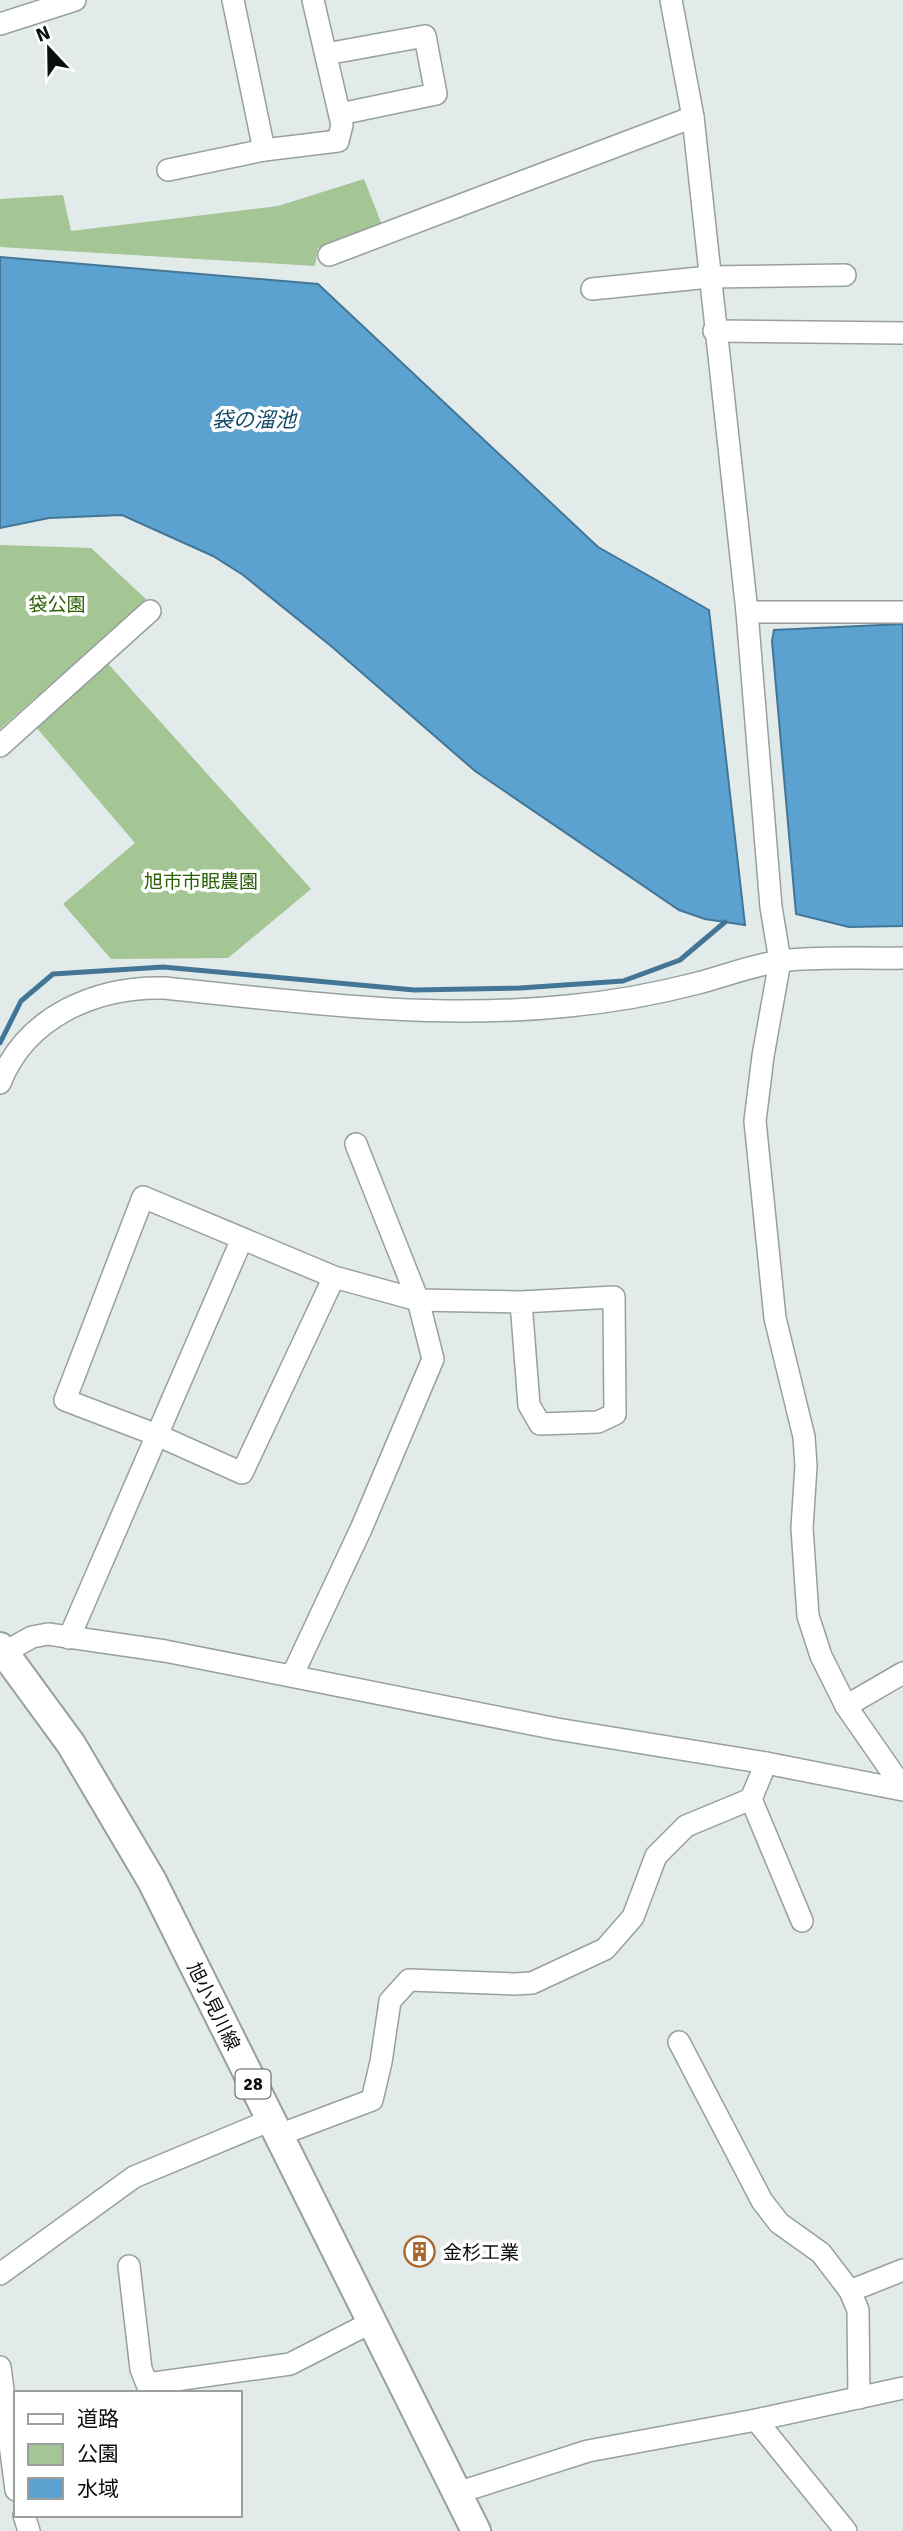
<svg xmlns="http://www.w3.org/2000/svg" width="903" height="2531" viewBox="0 0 903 2531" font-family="Signika,'Noto Sans JP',sans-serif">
<rect width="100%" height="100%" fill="#e2ebea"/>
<g fill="#a3c694">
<polygon points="364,179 382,225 318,248 315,266 0,247 0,199 63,195 71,231 278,206"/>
<polygon points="0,545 91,548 147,600 0,729"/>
<polygon points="102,657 311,889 228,958 111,959 63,904 135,843 30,720"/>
</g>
<g fill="#5ba2d0" stroke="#437696" stroke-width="2">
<polygon points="0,257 318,284 598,547 709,610 745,925 705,919 679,910 475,771 331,646 243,575 213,556 122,515 49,518 0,528"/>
<polygon points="903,624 903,926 849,927 796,914 772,641 774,630"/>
</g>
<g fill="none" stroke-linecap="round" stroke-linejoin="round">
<polyline stroke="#437696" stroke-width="5" points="0,1043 21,1001 53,974 163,967 414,990 520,988 623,981 680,960 725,922"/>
<defs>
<g id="minor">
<polyline points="233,0 264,150 338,141 342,125 313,0"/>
<polyline points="671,0 693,117 747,612 771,907 780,961 763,1056 755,1121 775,1318 804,1437 806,1466 802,1528 808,1616 821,1656 846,1706 903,1788"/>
<polyline points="0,24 75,0"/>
<polyline points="326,54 425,36 436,94 340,114"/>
<polyline points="168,170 264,150"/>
<polyline points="329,255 693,117"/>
<polyline points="592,289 709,277 845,275"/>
<polyline points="714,331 903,333"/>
<polyline points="747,612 903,612"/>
<polyline points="0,746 150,611"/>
<path d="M0 1083C26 1016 97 986 165 988 299 1002 433 1020 568 1006 611 1002 656 994 698 983 725 976 753 965 781 961 818 956 865 959 903 958"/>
<polyline points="334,1277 242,1473 157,1435 65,1400 143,1197 334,1277 418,1300 521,1302 614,1297 615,1414 598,1422 540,1424 529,1405 521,1302"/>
<polyline points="69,1638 242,1239"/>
<polyline points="5,1652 32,1637 48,1634 165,1651 557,1729 766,1763 903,1790"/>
<polyline points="292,1676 361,1529 433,1359 418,1300 356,1144"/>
<polyline points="846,1706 903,1673"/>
<polyline points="751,1799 802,1921"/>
<polyline points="679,2042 762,2201 779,2223 821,2253 850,2291 858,2310 859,2398"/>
<polyline points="279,2135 372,2100 381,2062 390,2001 409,1980 514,1984 532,1983 605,1949 633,1917 656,1856 686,1826 751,1799 766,1763"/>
<polyline points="129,2266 141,2369 147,2384 290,2364 372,2322"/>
<polyline points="0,2274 134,2177 271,2120"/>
<polyline points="850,2291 903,2270"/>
<polyline points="0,2367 16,2490"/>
<polyline points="756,2420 846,2531"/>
<polyline points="457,2493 588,2451 756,2420 903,2388"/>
<polyline points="24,2515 29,2531"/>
</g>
<polyline id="major" points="0,1647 71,1744 152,1881 476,2531"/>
</defs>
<use href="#minor" stroke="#97a09f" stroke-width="24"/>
<use href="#major" stroke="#97a09f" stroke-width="32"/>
<use href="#minor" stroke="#fff" stroke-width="21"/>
<use href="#major" stroke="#fff" stroke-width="28"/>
</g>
<defs>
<symbol id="building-ring" viewBox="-11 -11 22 22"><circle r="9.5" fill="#fff" stroke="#a86930" stroke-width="1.5"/><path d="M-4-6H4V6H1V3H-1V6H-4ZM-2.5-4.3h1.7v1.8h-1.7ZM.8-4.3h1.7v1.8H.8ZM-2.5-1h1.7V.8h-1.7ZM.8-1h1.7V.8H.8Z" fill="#a86930"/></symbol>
</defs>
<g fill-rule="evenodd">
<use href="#building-ring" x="402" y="2234" width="35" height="35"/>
</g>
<g text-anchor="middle" stroke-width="7" stroke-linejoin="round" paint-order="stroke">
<rect fill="#fff" stroke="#545656" stroke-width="2" x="235.5" y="2069.5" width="35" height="29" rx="5"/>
<g font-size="18" font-weight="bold" fill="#0b0e0e">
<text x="253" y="2090">28</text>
</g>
<g font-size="19" fill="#2a6003" stroke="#fff">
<text x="57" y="611">袋公園</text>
<text x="201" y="888">旭市市眠農園</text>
</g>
<g font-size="19" fill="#0b0e0e" stroke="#fff">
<text transform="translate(214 2006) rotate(64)" y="7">旭小見川線</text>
</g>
<g font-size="19" fill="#0b0e0e" stroke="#fff" text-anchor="start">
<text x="443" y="2259">金杉工業</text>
</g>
<g font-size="21" font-style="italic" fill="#144b6b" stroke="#fff">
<text x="254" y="427">袋の溜池</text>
</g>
</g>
<rect x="14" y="2391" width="228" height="126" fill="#ffffff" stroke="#9d9f9f" stroke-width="2"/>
<rect x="28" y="2414" width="35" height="10" fill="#ffffff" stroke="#9d9f9f" stroke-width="2"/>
<text x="77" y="2426" font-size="21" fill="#0b0e0e">道路</text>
<rect x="28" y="2444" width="35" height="21" fill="#a3c694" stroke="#9d9f9f" stroke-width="2"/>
<text x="77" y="2461" font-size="21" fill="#0b0e0e">公園</text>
<rect x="28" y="2478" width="35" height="21" fill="#5ba2d0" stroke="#9d9f9f" stroke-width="2"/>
<text x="77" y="2496" font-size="21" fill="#0b0e0e">水域</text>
<g transform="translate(49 49) rotate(338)" stroke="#ffffff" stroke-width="5" paint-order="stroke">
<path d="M0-5L12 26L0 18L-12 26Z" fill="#0b0e0e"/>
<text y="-10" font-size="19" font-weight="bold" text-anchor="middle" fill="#0b0e0e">N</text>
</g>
</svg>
